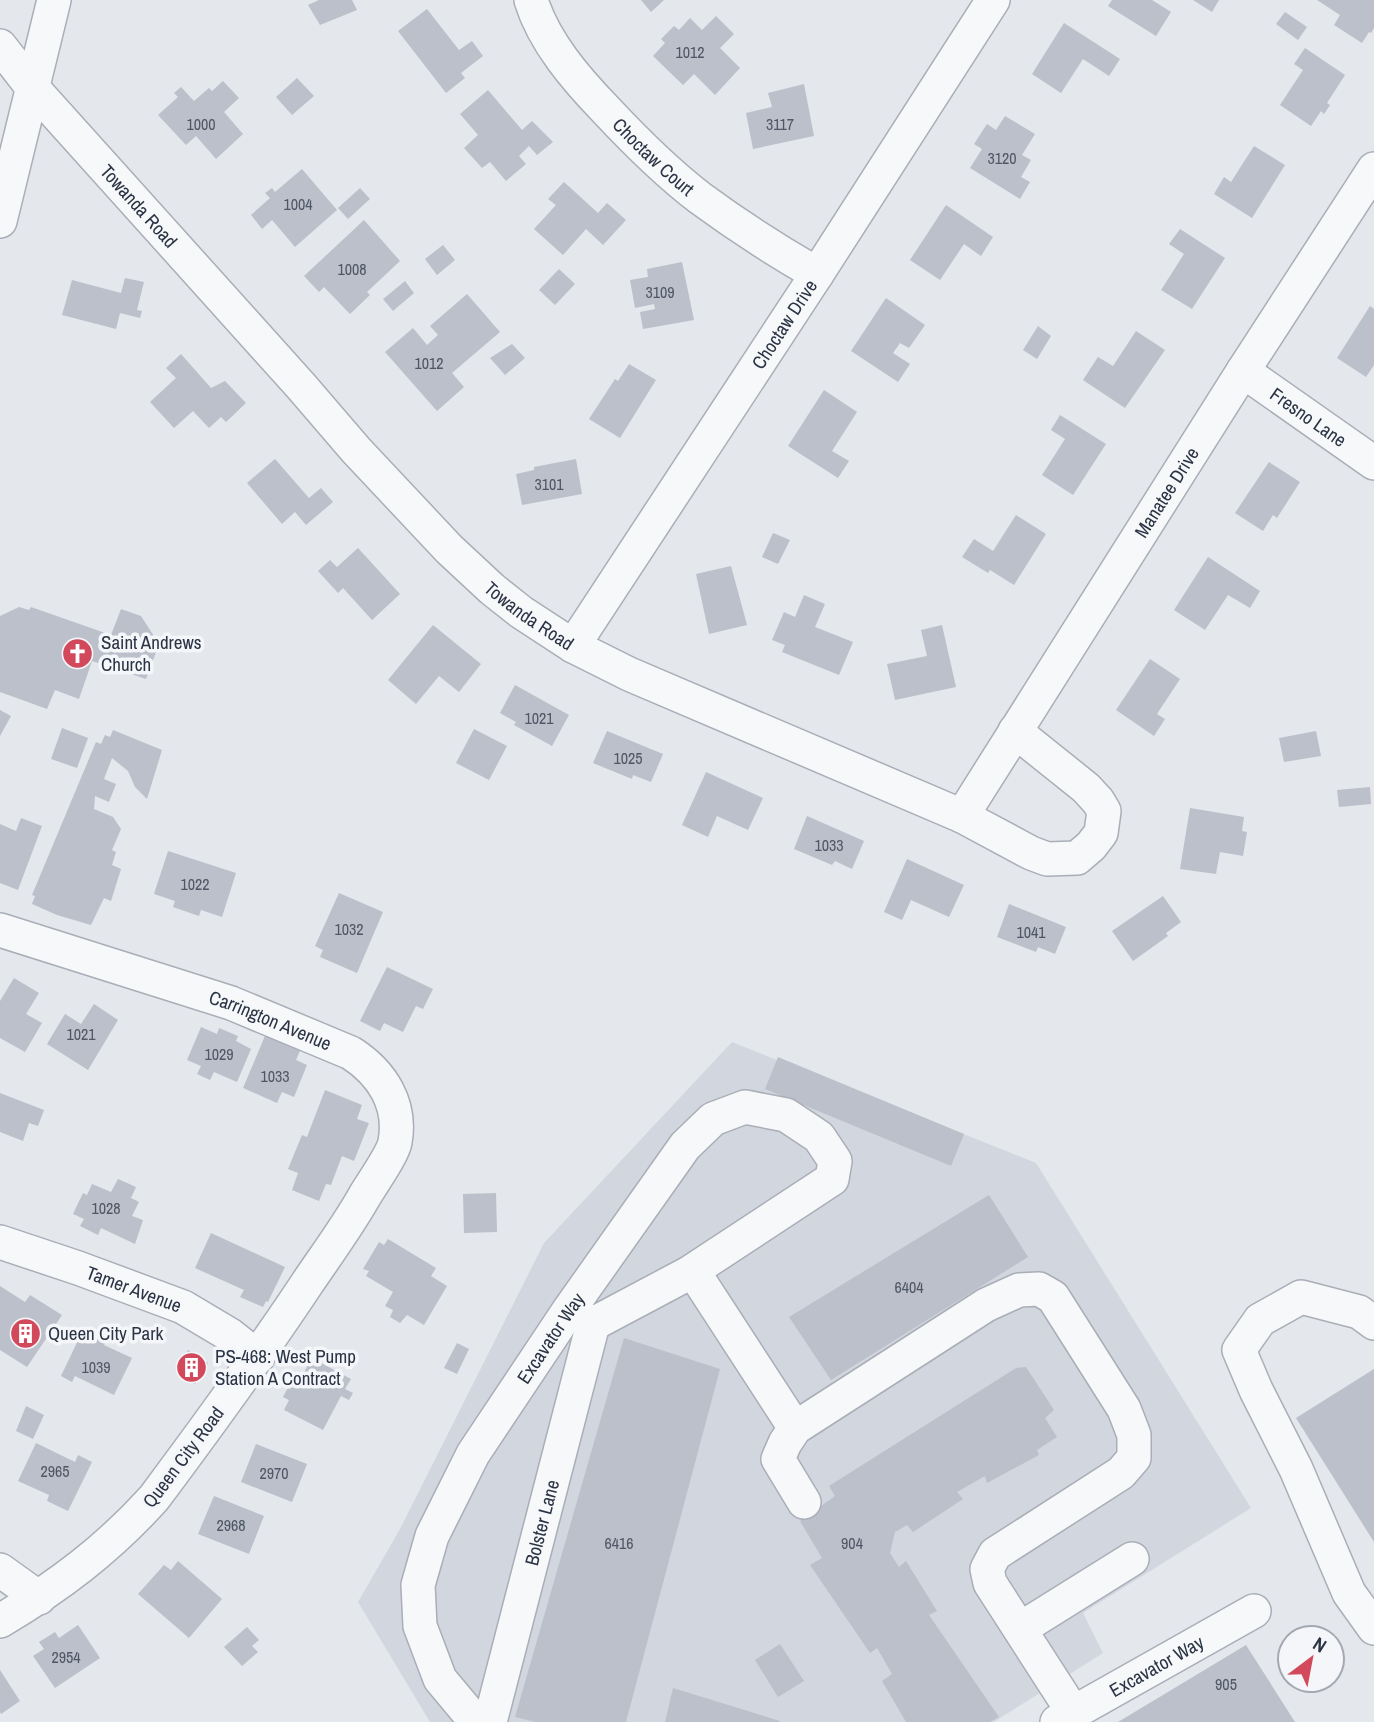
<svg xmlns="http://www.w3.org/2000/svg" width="1374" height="1722" viewBox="0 0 1374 1722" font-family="'Archivo Narrow',sans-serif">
<rect width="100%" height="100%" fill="#e4e7ec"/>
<polygon fill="#d2d6de" points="732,1042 1036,1163 1251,1508 1083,1613 1103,1653 994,1722 430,1722 358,1602 400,1529 544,1243"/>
<g fill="#bbc0ca">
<polygon points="319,0 352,0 357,10 320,25 308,5"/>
<polygon points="641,0 664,0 651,12"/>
<polygon points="1112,0 1152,0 1171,12 1156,36 1108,6"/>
<polygon points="1193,0 1219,0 1212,12"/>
<polygon points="1317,0 1374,0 1374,28 1371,33 1369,32 1362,43 1334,25 1340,15"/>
<polygon points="427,9 459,50 472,41 483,56 461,73 465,78 446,93 398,31"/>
<polygon points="1285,12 1307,27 1298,40 1276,24"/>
<polygon points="716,16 734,34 720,48 740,68 715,95 694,74 683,85 653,56 665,43 661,39 674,26 679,30 690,18 702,30"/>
<polygon points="1064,23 1120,59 1109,76 1083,59 1061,93 1032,74"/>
<polygon points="1305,48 1345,75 1327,103 1330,105 1324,114 1321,111 1311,126 1280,105 1303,70 1294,64"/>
<polygon points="297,78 314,96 292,115 276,97"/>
<polygon points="223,81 239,98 224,112 243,134 216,159 196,136 186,145 158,115 178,97 174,93 181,87 194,101 209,88 212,91"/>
<polygon points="804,84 814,136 753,149 746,113 772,107 768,93"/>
<polygon points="488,90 522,130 532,121 553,142 537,155 529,146 519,156 526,164 506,181 490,162 482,168 464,148 478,135 460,114"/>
<polygon points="1005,116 1035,134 1022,155 1031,160 1021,177 1030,182 1020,199 970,168 982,149 974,144 987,124 996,130"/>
<polygon points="1254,146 1285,165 1252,218 1214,194 1224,177 1231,182"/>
<polygon points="302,169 337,210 295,247 272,220 262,229 251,215 270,198 265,193 272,188 275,192"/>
<polygon points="564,182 598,213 607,203 626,220 603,245 586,229 563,255 534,229 556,205 548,199"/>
<polygon points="360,188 370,199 348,219 338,208"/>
<polygon points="946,205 993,237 981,256 964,244 940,280 910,260"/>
<polygon points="364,220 400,261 367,292 370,295 350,314 324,287 319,292 304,276"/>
<polygon points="1180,229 1225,258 1192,309 1161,290 1184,254 1169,244"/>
<polygon points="443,245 455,260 437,275 425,259"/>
<polygon points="682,262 694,320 643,329 640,312 655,309 654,304 635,308 630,280 648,277 647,269"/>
<polygon points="559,269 575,284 555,305 539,290"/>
<polygon points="125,278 144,282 137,310 142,311 140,318 120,313 116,329 62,315 72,280 121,293"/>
<polygon points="405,281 414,293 393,311 383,299"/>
<polygon points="467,294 500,332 452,373 464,387 437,411 385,352 413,328 427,345 438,335 430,326"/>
<polygon points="886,298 925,325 909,348 900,343 893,353 910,364 898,382 851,351"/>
<polygon points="1370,306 1374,309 1374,365 1366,377 1337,358"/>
<polygon points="1038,326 1051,336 1037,359 1023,350"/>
<polygon points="1136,331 1165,350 1125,408 1083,380 1098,357 1113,366"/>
<polygon points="512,344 525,358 505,375 490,358"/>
<polygon points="181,354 211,388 225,381 246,403 226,422 221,417 209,428 193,411 174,428 150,402 176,378 166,368"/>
<polygon points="629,364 656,380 620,438 589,419 615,379 618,381"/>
<polygon points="824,390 857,412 832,451 849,461 838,478 788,446"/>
<polygon points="1060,415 1106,444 1073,495 1042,475 1065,439 1051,430"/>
<polygon points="275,459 309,498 321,488 333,502 306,525 295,512 282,524 247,483"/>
<polygon points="576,459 582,494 522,505 516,474 534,470 534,467"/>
<polygon points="1269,462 1300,482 1277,518 1273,515 1263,531 1235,513"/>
<polygon points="1016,515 1046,534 1014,585 990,570 988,573 962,557 974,539 993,551"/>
<polygon points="773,533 790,540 778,564 762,557"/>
<polygon points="358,548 400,594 372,620 343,588 338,593 318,571 330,560 337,567"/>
<polygon points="1208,557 1260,591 1250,608 1228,595 1205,630 1174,610"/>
<polygon points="731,566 747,625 709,634 696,574"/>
<polygon points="804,595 825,604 815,627 853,642 839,675 782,652 785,645 772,640 784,612 795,617"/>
<polygon points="19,607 29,610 31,607 111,635 121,609 141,616 159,644 146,679 92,661 79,699 55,690 47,709 0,692 0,616"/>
<polygon points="433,625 481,664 459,692 439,676 416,704 388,680"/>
<polygon points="942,625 956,687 895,700 887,664 927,656 921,630"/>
<polygon points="1150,659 1180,679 1157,714 1165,719 1154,736 1116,710"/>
<polygon points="515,685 569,715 552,746 514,725 516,722 500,713"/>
<polygon points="0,710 11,716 0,736"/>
<polygon points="62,728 88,738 77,768 51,759"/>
<polygon points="474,729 507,746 489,780 456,763"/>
<polygon points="113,730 162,750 147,799 135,787 128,771 112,758 104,779 116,784 109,802 95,796 94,809 113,817 121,829 112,850 116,852 112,865 121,869 111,901 104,898 91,925 57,915 32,904 35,896 32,895 96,742 101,744 105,735 110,737"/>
<polygon points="607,731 663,754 651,782 633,775 632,779 593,763"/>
<polygon points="1316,731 1321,756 1284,762 1279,738"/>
<polygon points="706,772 763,798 748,830 717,816 708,837 682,825"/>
<polygon points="1370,787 1371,804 1339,807 1337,790"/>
<polygon points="1190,808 1244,817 1242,831 1247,832 1243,856 1220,852 1216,874 1180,869"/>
<polygon points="807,816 864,841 852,869 835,861 832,865 794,849"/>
<polygon points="21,818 42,826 18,890 0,883 0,824 16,831"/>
<polygon points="168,851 236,873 222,917 201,910 199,916 173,907 175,901 154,894"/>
<polygon points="907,859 964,885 949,917 911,900 902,920 884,912"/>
<polygon points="339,893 383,912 357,973 320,957 323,950 315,946"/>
<polygon points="1163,896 1181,922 1166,933 1168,936 1133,961 1112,931"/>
<polygon points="1009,904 1066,927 1055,954 1038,947 1036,952 997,937"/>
<polygon points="387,967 433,989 423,1009 416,1006 403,1032 384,1023 380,1031 360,1021"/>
<polygon points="14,978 39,993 26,1014 42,1023 25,1052 0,1038 0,1001"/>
<polygon points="94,1004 118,1020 88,1070 47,1044 65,1014 81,1024"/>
<polygon points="201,1027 217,1034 219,1028 238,1036 236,1041 251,1049 237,1082 214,1072 210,1080 197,1074 201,1066 187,1060"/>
<polygon points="267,1031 302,1046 296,1060 307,1065 294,1097 282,1092 277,1103 243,1088"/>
<polygon points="778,1057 964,1134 951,1166 765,1089"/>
<polygon points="325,1090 362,1105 357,1119 369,1123 354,1161 342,1156 331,1185 326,1184 319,1201 292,1190 298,1173 288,1169 302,1135 307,1137"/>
<polygon points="0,1093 44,1110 38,1126 29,1123 23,1141 0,1132"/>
<polygon points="118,1179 136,1187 131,1198 139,1202 132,1216 143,1220 135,1244 101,1228 98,1235 80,1226 84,1219 73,1214 83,1193 87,1195 92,1184 111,1192"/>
<polygon points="496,1193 497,1232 464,1233 463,1194"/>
<polygon points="989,1195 1028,1257 831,1380 789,1317"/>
<polygon points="211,1233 285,1267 268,1302 266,1301 263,1307 240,1297 244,1290 195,1268"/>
<polygon points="388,1239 436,1268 431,1276 447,1286 424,1325 407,1315 400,1323 390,1317 393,1310 385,1306 393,1292 366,1276 369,1271 363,1269 379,1242 384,1245"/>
<polygon points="0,1286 25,1302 30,1295 62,1315 27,1367 0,1350"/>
<polygon points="84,1328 107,1339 104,1345 132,1358 114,1395 75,1376 72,1382 61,1376"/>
<polygon points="624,1338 720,1369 626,1722 535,1722 515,1717"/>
<polygon points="457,1343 469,1349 457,1374 444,1368"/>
<polygon points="188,1350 208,1363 195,1384 176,1371"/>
<polygon points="312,1358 351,1379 345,1389 353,1393 349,1400 341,1396 323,1430 284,1410 289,1400 283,1397 292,1380 298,1383"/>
<polygon points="1026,1367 1054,1410 1045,1418 1057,1437 1037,1450 1039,1455 987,1483 985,1476 957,1492 963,1499 913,1532 907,1525 895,1532 890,1553 899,1567 906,1561 937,1611 929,1615 999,1717 990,1722 906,1722 882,1681 892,1674 877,1648 870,1653 810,1565 822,1558 800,1521 835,1496 829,1486 1016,1368"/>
<polygon points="1374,1369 1374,1542 1296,1418"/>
<polygon points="26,1406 44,1415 33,1439 16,1431"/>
<polygon points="36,1443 75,1462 78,1455 92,1462 68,1511 47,1501 49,1495 18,1481"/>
<polygon points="256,1444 307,1464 292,1502 241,1482"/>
<polygon points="214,1496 264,1516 249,1554 198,1534"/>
<polygon points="178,1561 222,1599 189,1638 138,1594 164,1565 171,1570"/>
<polygon points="78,1625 100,1658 55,1688 33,1656 44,1649 39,1642 55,1632 59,1638"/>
<polygon points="247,1627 259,1640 252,1646 258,1652 242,1666 224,1647"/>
<polygon points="780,1644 804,1681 778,1697 755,1660"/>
<polygon points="1246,1645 1295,1722 1118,1722"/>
<polygon points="0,1670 20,1701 1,1714 0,1712"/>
<polygon points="673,1688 780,1721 780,1722 665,1722"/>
</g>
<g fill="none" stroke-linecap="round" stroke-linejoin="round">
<defs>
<g id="minor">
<path id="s1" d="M531 0C544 42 576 79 606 110 635 141 666 172 700 198 738 226 777 251 817 274"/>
<path id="s2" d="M0 46 32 87 301 386 356 450 449 549 492 589 521 612 573 646 629 674 962 816 1031 853 1047 859 1077 858 1091 846 1101 833 1104 811 1098 801 1086 788 1015 731"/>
<polyline points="0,221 54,0"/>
<path id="s3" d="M1243 371 1374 463"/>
<path id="s4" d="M573 646 817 274 993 0"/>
<path id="s5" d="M962 816 1243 371 1374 169"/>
<path id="s6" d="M0 930 231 1003 351 1053C382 1073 402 1104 395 1142 393 1154 371 1185 364 1197 347 1227 327 1254 308 1282 259 1356 207 1427 154 1498 108 1549 59 1586 0 1621"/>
<path id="s7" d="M0 1242 78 1268 183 1307 230 1335 258 1357"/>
<polyline points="693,1271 795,1428"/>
<polyline points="1374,1323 1359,1312 1301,1297 1260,1320 1239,1350 1256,1390 1296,1469 1349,1593 1374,1628"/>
<polyline points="804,1502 778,1459 785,1443 795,1428 986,1305 1019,1290 1039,1289 1053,1297 1124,1409 1134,1435 1134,1458 1121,1473 995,1554 987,1569 990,1583 1073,1712"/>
<polyline points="0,1570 39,1598"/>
<polyline points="1020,1629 1132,1559"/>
<path id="s8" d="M476 1722 440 1679 420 1626 418 1585 432 1536 473 1454 569 1310 685 1146 713 1119 745 1107 786 1115 819 1137 835 1161 832 1179 689 1273 593 1324 569 1310"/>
<path id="s9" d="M490 1722 593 1324"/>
<path id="s10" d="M1057 1722 1254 1611"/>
</g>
</defs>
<use href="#minor" stroke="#a9aeb7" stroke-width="36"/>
<use href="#minor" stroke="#f7f8fa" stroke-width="33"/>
</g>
<defs>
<symbol id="church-disc" viewBox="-11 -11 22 22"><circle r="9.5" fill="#d1495b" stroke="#f4f6f9"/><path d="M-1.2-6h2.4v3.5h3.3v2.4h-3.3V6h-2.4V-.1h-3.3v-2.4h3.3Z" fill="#fff"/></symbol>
<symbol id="building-disc" viewBox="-11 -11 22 22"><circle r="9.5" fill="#d1495b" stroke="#f4f6f9"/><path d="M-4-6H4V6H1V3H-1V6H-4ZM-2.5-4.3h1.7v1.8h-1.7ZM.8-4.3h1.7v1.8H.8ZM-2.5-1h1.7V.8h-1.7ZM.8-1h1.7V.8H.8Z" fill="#fff"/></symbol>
</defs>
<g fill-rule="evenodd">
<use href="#church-disc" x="60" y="636" width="35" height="35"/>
<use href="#building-disc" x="8" y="1316" width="35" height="35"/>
<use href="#building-disc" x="174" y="1350" width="35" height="35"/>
</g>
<g text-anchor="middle" stroke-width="7" stroke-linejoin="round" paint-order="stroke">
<g font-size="16" fill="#4f5766">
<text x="690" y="58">1012</text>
<text x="201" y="130">1000</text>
<text x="780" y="130">3117</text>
<text x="1002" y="164">3120</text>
<text x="298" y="210">1004</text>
<text x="352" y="275">1008</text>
<text x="660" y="298">3109</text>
<text x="429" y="369">1012</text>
<text x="549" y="490">3101</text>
<text x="539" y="724">1021</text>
<text x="628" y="764">1025</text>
<text x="829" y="851">1033</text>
<text x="195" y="890">1022</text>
<text x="349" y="935">1032</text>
<text x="1031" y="938">1041</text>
<text x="81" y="1040">1021</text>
<text x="219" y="1060">1029</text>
<text x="275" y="1082">1033</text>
<text x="106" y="1214">1028</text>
<text x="909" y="1293">6404</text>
<text x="96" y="1373">1039</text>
<text x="55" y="1477">2965</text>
<text x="274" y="1479">2970</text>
<text x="231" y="1531">2968</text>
<text x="619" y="1549">6416</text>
<text x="852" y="1549">904</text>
<text x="66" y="1663">2954</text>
<text x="1226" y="1690">905</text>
</g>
<g font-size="19" fill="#2b3445" stroke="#f4f6f9">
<text dy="7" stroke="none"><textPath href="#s1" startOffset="201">Choctaw Court</textPath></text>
<text dy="7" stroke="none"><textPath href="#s2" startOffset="212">Towanda Road</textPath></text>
<text dy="7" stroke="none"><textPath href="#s4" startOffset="385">Choctaw Drive</textPath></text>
<text dy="7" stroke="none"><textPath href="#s3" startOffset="80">Fresno Lane</textPath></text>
<text dy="7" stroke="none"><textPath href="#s5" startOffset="383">Manatee Drive</textPath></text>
<text dy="7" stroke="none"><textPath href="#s2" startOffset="779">Towanda Road</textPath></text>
<text dy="7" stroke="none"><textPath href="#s6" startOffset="285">Carrington Avenue</textPath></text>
<text dy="7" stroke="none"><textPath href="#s7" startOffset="142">Tamer Avenue</textPath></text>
<text dy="7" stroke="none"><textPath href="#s8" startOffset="436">Excavator Way</textPath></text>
<text transform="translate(183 1457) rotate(-53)" y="7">Queen City Road</text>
<text dy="7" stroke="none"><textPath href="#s9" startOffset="206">Bolster Lane</textPath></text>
<text dy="7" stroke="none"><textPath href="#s10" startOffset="114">Excavator Way</textPath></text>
</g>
<g font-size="19" fill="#2b3445" stroke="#f4f6f9" text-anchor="start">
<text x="101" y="649">Saint Andrews<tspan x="101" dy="22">Church</tspan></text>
<text x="48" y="1340">Queen City Park</text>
<text x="215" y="1363">PS-468: West Pump<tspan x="215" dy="22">Station A Contract</tspan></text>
</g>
</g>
<g transform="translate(1311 1659) rotate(32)"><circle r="33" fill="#f4f6f9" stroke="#a4a8b1" stroke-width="2"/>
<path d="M0-5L12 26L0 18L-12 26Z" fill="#d1495b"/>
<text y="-10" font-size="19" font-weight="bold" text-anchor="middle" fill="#2b3445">N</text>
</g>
</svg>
